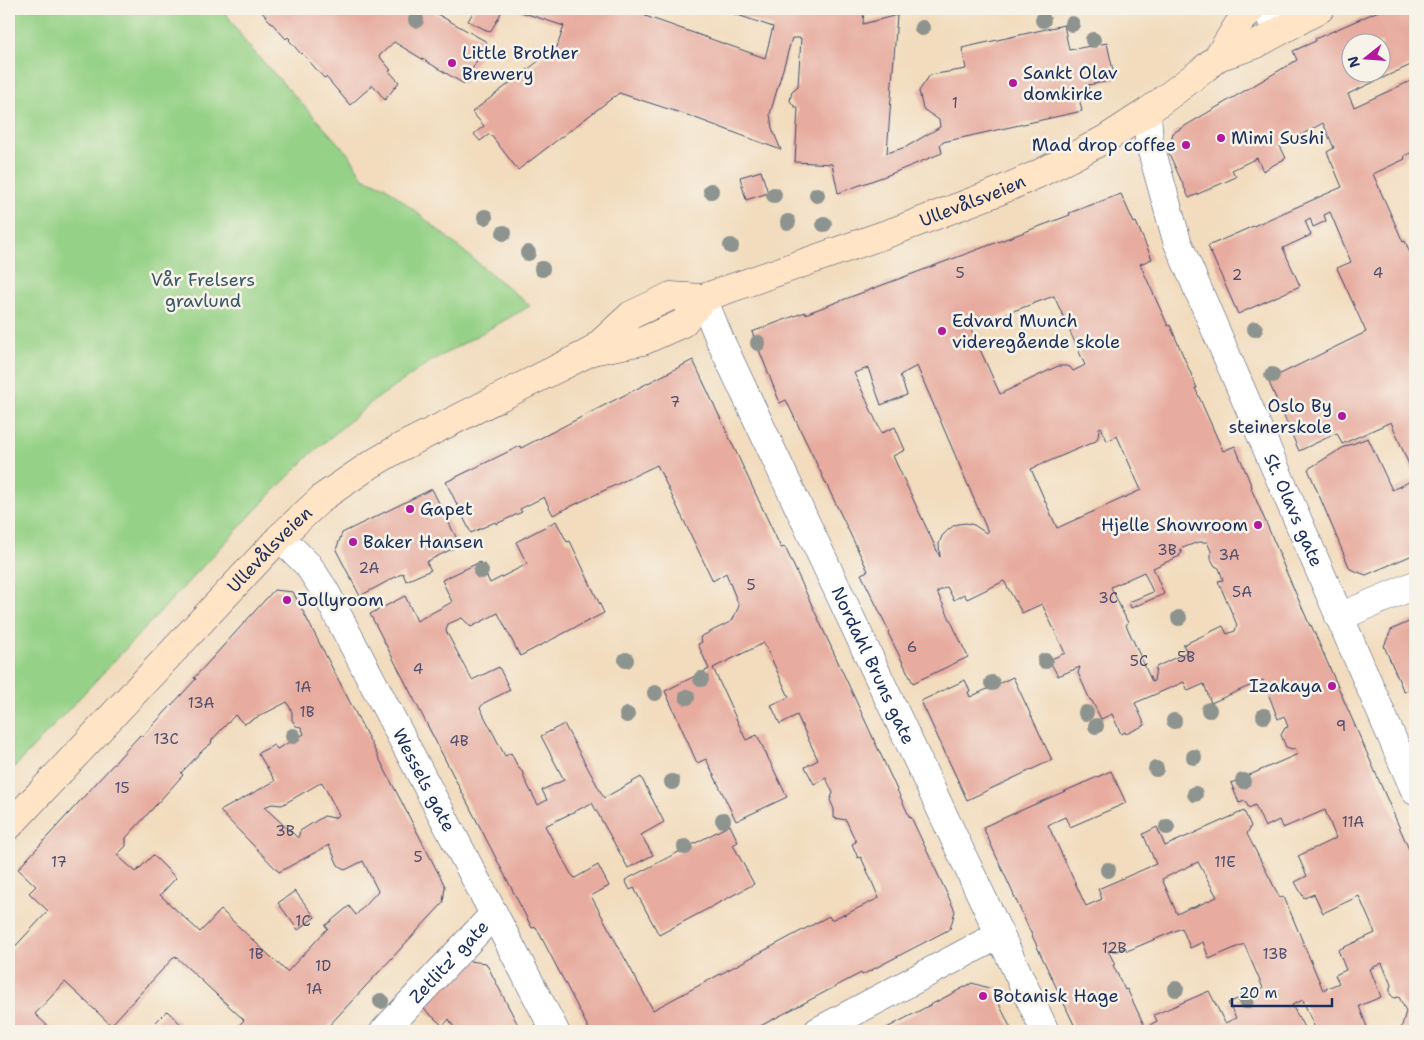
<svg xmlns="http://www.w3.org/2000/svg" width="1424" height="1040" viewBox="0 0 1424 1040" font-family="'Shantell Sans',sans-serif">
<rect width="100%" height="100%" fill="#f7f3e8"/>
<filter id="ink" filterUnits="userSpaceOnUse"><feTurbulence type="fractalNoise" baseFrequency=".02" numOctaves="2"/><feDisplacementMap in="SourceGraphic" scale="10" xChannelSelector="R" yChannelSelector="G"/><feConvolveMatrix kernelMatrix="1 2 1 2 8 2 1 2 1" color-interpolation-filters="sRGB"/></filter>
<filter id="wash" filterUnits="userSpaceOnUse"><feTurbulence type="fractalNoise" baseFrequency=".0096" numOctaves="4" result="noise"/><feDisplacementMap in="SourceGraphic" scale="20" xChannelSelector="R" yChannelSelector="G"/><feGaussianBlur stdDeviation="1.12" result="paint"/><feColorMatrix in="noise" values="0 0 0 0 0 0 0 0 0 0 0 0 0 0 0 0 0 1.4 0 .05"/><feComposite in="paint" operator="in"/></filter>
<g filter="url(#wash)">
<rect width="100%" height="100%" fill="#f2dcbd"/>
<polygon fill="#95d186" stroke="#588072" points="9,9 223,9 246,43 350,156 363,178 386,187 530,306 430,362 372,402 312,453 266,499 9,773"/>
<g id="blocks">
<g fill="#e7ab9f" fill-rule="evenodd">
<polygon points="259,9 363,9 366,12 369,9 428,9 487,42 464,84 394,42 379,56 391,70 389,71 399,82 385,100 373,85 350,105 326,77 324,78 302,53 301,54 289,40 290,39 288,37 286,39"/>
<polygon points="475,9 503,9 498,19 490,32 468,21"/>
<polygon points="512,9 629,9 628,10 765,58 773,27 720,9 864,9 863,24 897,15 887,153 906,147 940,127 939,120 923,109 919,91 930,75 966,69 962,48 1064,25 1069,50 1107,43 1115,80 1088,85 1089,91 1085,97 1079,98 1082,111 943,142 940,144 942,153 888,175 838,193 832,164 795,162 798,107 795,107 790,101 792,91 798,86 801,38 792,38 770,114 772,128 781,150 690,116 619,93 518,170 490,134 480,141 474,134 484,126 472,112 557,47 564,26"/>
<path d="M1383 9H1415V63L1348 94 1354 107 1415 79V151L1404 156 1405 159 1373 174 1403 242 1405 241 1415 264V479L1391 422 1342 444 1337 433 1299 451 1268 380 1366 332 1337 268 1351 262 1330 212 1324 215 1326 221 1313 227 1310 218 1305 221 1311 235 1283 248 1300 286 1238 314 1208 246 1342 187 1327 152 1334 148 1323 123 1280 146 1286 158 1263 171 1257 158 1232 170 1236 177 1189 198 1168 151 1173 133 1297 60 1293 51 1316 41 1315 39ZM1352 42H1382V72H1352Z"/>
<polygon points="761,171 768,193 746,200 740,177"/>
<path d="M1121 194 1134 223 1136 222 1152 259 1140 264 1168 326 1170 325 1197 388H1195L1223 451 1235 446 1252 487 1251 488 1280 555H1279L1310 626 1311 625 1415 863V1031H1395V1030L1401 1029 1406 1011 1399 997 1394 998 1390 994V988L1391 985 1382 963 1370 969 1381 997 1359 1006 1367 1027 1365 1031H1316L1303 1000 1292 1005 1306 1031H1077L1040 953 983 827 1111 771 1126 803 1070 827 1065 817 1048 825 1086 906 1102 899 1098 889 1156 864 1143 834 1157 827 1165 846 1244 811 1251 826 1247 834 1280 898 1284 897 1323 990 1339 983 1335 975 1346 970 1338 950 1375 933 1359 896 1323 913 1314 894 1304 898 1295 882 1307 876 1298 856 1336 838 1325 810 1283 828 1279 820 1265 827 1255 805 1249 808 1245 801 1239 803 1231 783 1298 754 1295 748 1292 749 1286 747 1281 735 1285 728 1288 727 1284 716 1278 719 1263 680 1211 703 1204 684 1188 691 1184 682 1135 703 1145 725 1126 734 1125 732 1121 734 1112 714 1101 719 1092 701 1090 700 1078 673 1080 667 1058 676 1049 660 1065 653 1042 604 1022 613 1004 581 967 599 964 594 954 600 947 587 937 592 968 657 913 683 888 633 889 631 861 574 868 571 786 400 780 403 752 332 805 312V314L1070 215 1069 213ZM1054 296 1085 365 1073 371 1070 367 1066 366H1058L1000 394 970 327ZM917 366 988 532 986 533 974 525 966 523 958 524 953 526 948 530 942 536 939 544 940 557 893 456 905 450 895 427 882 433 881 432 854 373 868 368 881 405 907 395 900 375ZM1101 427 1107 441 1117 436 1141 490 1057 528 1031 469 1096 441 1098 437 1099 428ZM1198 542H1207L1211 551V559L1215 566 1219 568 1223 580 1218 581 1237 625 1235 631 1227 634 1223 626 1183 645 1187 652 1156 667 1154 681 1152 682 1126 625 1128 623 1111 587 1144 572 1153 592 1129 602 1131 608 1164 594 1153 568 1180 556 1179 555 1182 553 1180 549ZM1198 862 1217 897 1192 908 1191 907 1177 914 1162 879ZM1182 928 1190 948 1203 942 1209 959 1244 944 1263 988 1228 1003 1236 1018 1225 1023 1209 991 1154 1015 1157 1021 1150 1025 1146 1029 1127 989 1125 990 1113 965 1115 964 1108 951H1117L1125 947 1127 951Z"/>
<polygon points="693,360 781,548 785,547 910,818 911,817 955,911 950,929 862,975 861,973 751,1031 590,1031 536,927 532,928 370,614 405,596 417,621 452,602 442,580 480,562 490,583 527,564 516,542 556,521 567,542 570,541 604,613 576,627 520,656 498,613 471,627 462,618 448,624 446,631 472,680 499,667 510,690 484,703 480,708 505,756 511,753 518,767 524,774 524,778 538,805 547,800 542,790 564,780 541,736 564,724 604,798 641,777 664,822 641,835 653,855 628,868 592,803 545,826 571,874 575,878 598,865 609,886 591,896 653,1010 829,916 831,920 844,914 844,915 879,898 861,857 858,858 852,844 856,842 846,820 834,818 834,809 830,800 833,793 826,778 814,784 805,767 818,760 797,715 780,724 771,705 789,697 764,643 713,668 746,740 757,735 787,797 736,821 706,759 697,763 665,691 709,669 698,644 702,642 700,637 732,621 739,606 726,573 713,581 657,465 553,515 544,497 520,509 522,512 496,524 495,522 471,533 446,482 520,446 521,448"/>
<polygon points="1368,438 1392,490 1415,479 1415,554 1366,575 1350,569 1308,469 1344,447"/>
<polygon points="432,489 460,545 426,562 431,570 406,581 403,573 360,596 336,550 342,533"/>
<path d="M274 590 293 592 445 886 443 903 324 1031H233L244 1020 175 956 111 1025 65 982 35 1014 53 1031H9V953L48 911 29 893 36 886 18 869 140 735 142 737 196 679 194 678ZM287 702 292 712V720L296 726 301 727 304 734 277 749 274 745 258 753 275 781 220 811 279 872 329 845 338 865 345 870 363 861 378 891 356 915 349 906 325 926 328 928 287 972 221 910 200 932 160 895 176 878 153 855 136 872 117 855 126 846V838L183 775 181 773 204 749 211 744 212 740 235 715 244 724ZM322 782 339 815 334 818 324 816 300 831 298 838 264 807 272 804 282 805Z"/>
<polygon points="1415,619 1415,700 1410,689 1404,692 1384,646 1391,630"/>
<polygon points="1013,677 1052,760 967,800 921,701 965,680 970,691 968,692 970,697"/>
<polygon points="730,825 738,842 733,845 754,884 659,935 634,888 630,890 625,880"/>
<polygon points="295,891 315,917 298,930 278,903"/>
<polygon points="468,961 486,963 518,1025 507,1031 456,1031 449,1019 443,1026 424,1009"/>
<polygon points="972,983 992,989 1012,1031 881,1031"/>
<polygon points="167,1011 188,1031 162,1031 154,1024"/>
</g>
</g>
</g>
<g filter="url(#ink)">
<use href="#blocks" fill-opacity="0" stroke="#3b496c" stroke-width="1"/>
<g fill="none" stroke-linecap="round" stroke-linejoin="round">
<defs>
<g id="minor">
<path id="s1" d="M1147 112 1149 141 1177 241 1415 791"/>
<path id="s2" d="M703 298 720 340 1045 1031"/>
<path id="s3" d="M280 537 308 565 325 591 555 1031"/>
<polyline points="1339,617 1415,585"/>
<path id="s4" d="M384 1031 494 914"/>
<polyline points="818,1031 999,935"/>
</g>
<polyline id="tertiary" points="1266,9 1278,32"/>
<g id="secondary">
<polyline points="1218,57 1255,45 1320,9"/>
<path id="s5" d="M592 351 631 315 671 296 703 298 895 231 997 192 1036 175 1074 156 1107 138 1147 112 1203 70 1218 57 1238 25 1251 9"/>
<path id="s6" d="M9 826 280 537 323 497 370 465 399 448 592 351 643 341 683 323 703 298"/>
</g>
</defs>
<use href="#minor" stroke="#3b496c" stroke-width="29"/>
<use href="#tertiary" stroke="#3b496c" stroke-width="29"/>
<use href="#secondary" stroke="#3b496c" stroke-width="29"/>
<use href="#minor" stroke="#fff" stroke-width="28"/>
<use href="#tertiary" stroke="#fff" stroke-width="28"/>
<use href="#secondary" stroke="#ffe4c6" stroke-width="28"/>
</g>
<g fill="#8d938e">
<circle cx="416" cy="20" r="8"/>
<circle cx="1043" cy="20" r="8"/>
<circle cx="1072" cy="24" r="8"/>
<circle cx="922" cy="28" r="8"/>
<circle cx="1093" cy="40" r="8"/>
<circle cx="711" cy="191" r="8"/>
<circle cx="774" cy="195" r="8"/>
<circle cx="817" cy="195" r="8"/>
<circle cx="485" cy="217" r="8"/>
<circle cx="788" cy="222" r="8"/>
<circle cx="824" cy="224" r="8"/>
<circle cx="504" cy="233" r="8"/>
<circle cx="731" cy="246" r="8"/>
<circle cx="528" cy="253" r="8"/>
<circle cx="542" cy="269" r="8"/>
<circle cx="1255" cy="329" r="8"/>
<circle cx="758" cy="343" r="8"/>
<circle cx="1272" cy="375" r="8"/>
<circle cx="481" cy="571" r="8"/>
<circle cx="1179" cy="618" r="8"/>
<circle cx="626" cy="660" r="8"/>
<circle cx="1045" cy="661" r="8"/>
<circle cx="701" cy="679" r="8"/>
<circle cx="992" cy="683" r="8"/>
<circle cx="655" cy="693" r="8"/>
<circle cx="687" cy="697" r="8"/>
<circle cx="1209" cy="710" r="8"/>
<circle cx="1086" cy="713" r="8"/>
<circle cx="627" cy="715" r="8"/>
<circle cx="1264" cy="716" r="8"/>
<circle cx="1174" cy="721" r="8"/>
<circle cx="1096" cy="726" r="8"/>
<circle cx="293" cy="736" r="8"/>
<circle cx="1194" cy="757" r="8"/>
<circle cx="1156" cy="769" r="8"/>
<circle cx="1243" cy="781" r="8"/>
<circle cx="672" cy="782" r="8"/>
<circle cx="1195" cy="794" r="8"/>
<circle cx="723" cy="820" r="8"/>
<circle cx="1167" cy="827" r="8"/>
<circle cx="685" cy="847" r="8"/>
<circle cx="1108" cy="870" r="8"/>
<circle cx="1176" cy="989" r="8"/>
<circle cx="381" cy="1001" r="8"/>
<circle cx="1246" cy="1001" r="8"/>
</g>
</g>
<g fill="#b5179e" stroke="#f7f3e8" stroke-width="2">
<circle cx="452" cy="63" r="5"/>
<circle cx="1013" cy="83" r="5"/>
<circle cx="1221" cy="138" r="5"/>
<circle cx="1186" cy="145" r="5"/>
<circle cx="942" cy="331" r="5"/>
<circle cx="1342" cy="416" r="5"/>
<circle cx="410" cy="509" r="5"/>
<circle cx="1258" cy="525" r="5"/>
<circle cx="353" cy="542" r="5"/>
<circle cx="287" cy="600" r="5"/>
<circle cx="1332" cy="686" r="5"/>
<circle cx="983" cy="996" r="5"/>
</g>
<g text-anchor="middle" stroke-width="5" stroke-linejoin="round" paint-order="stroke">
<g font-size="15" fill="#4e4e6e">
<text x="955" y="108">1</text>
<text x="960" y="278">5</text>
<text x="1378" y="278">4</text>
<text x="1237" y="280">2</text>
<text x="675" y="407">7</text>
<text x="1167" y="555">3B</text>
<text x="1229" y="560">3A</text>
<text x="369" y="573">2A</text>
<text x="751" y="590">5</text>
<text x="1242" y="597">5A</text>
<text x="1108" y="603">3C</text>
<text x="912" y="652">6</text>
<text x="1186" y="662">5B</text>
<text x="1139" y="666">5C</text>
<text x="418" y="674">4</text>
<text x="303" y="692">1A</text>
<text x="201" y="708">13A</text>
<text x="307" y="717">1B</text>
<text x="1341" y="731">9</text>
<text x="166" y="744">13C</text>
<text x="459" y="746">4B</text>
<text x="122" y="793">15</text>
<text x="1353" y="827">11A</text>
<text x="285" y="836">3B</text>
<text x="418" y="862">5</text>
<text x="59" y="867">17</text>
<text x="1225" y="867">11E</text>
<text x="303" y="926">1C</text>
<text x="1114" y="953">12B</text>
<text x="256" y="959">1B</text>
<text x="1275" y="959">13B</text>
<text x="323" y="971">1D</text>
<text x="314" y="994">1A</text>
</g>
<g font-size="18" fill="#1b2f5e" stroke="#f7f3e8" text-anchor="start">
<text x="462" y="59">Little Brother<tspan x="462" dy="21">Brewery</tspan></text>
<text x="1023" y="79">Sankt Olav<tspan x="1023" dy="21">domkirke</tspan></text>
<text x="1231" y="144">Mimi Sushi</text>
<text x="1176" y="151" text-anchor="end">Mad drop coffee</text>
<text x="952" y="327">Edvard Munch<tspan x="952" dy="21">videregående skole</tspan></text>
<text x="1332" y="412" text-anchor="end">Oslo By<tspan x="1332" dy="21">steinerskole</tspan></text>
<text x="420" y="515">Gapet</text>
<text x="1248" y="531" text-anchor="end">Hjelle Showroom</text>
<text x="363" y="548">Baker Hansen</text>
<text x="297" y="606">Jollyroom</text>
<text x="1322" y="692" text-anchor="end">Izakaya</text>
<text x="993" y="1002">Botanisk Hage</text>
</g>
<g font-size="18" fill="#1b2f5e" stroke="#f7f3e8">
<text dy="6" stroke="none"><textPath href="#s5" startOffset="416">Ullevålsveien</textPath></text>
<text dy="6" stroke="none"><textPath href="#s1" startOffset="426">St. Olavs gate</textPath></text>
<text dy="6" stroke="none"><textPath href="#s6" startOffset="380">Ullevålsveien</textPath></text>
<text dy="6" stroke="none"><textPath href="#s2" startOffset="405">Nordahl Bruns gate</textPath></text>
<text dy="6" stroke="none"><textPath href="#s3" startOffset="284">Wessels gate</textPath></text>
<text dy="6" stroke="none"><textPath href="#s4" startOffset="95">Zetlitz’ gate</textPath></text>
</g>
<g font-size="18" fill="#3a5868" stroke="#f7f3e8">
<text x="203" y="286">Vår Frelsers<tspan x="203" dy="21">gravlund</tspan></text>
</g>
</g>
<rect width="1424" height="1040" fill="none" stroke="#f7f3e8" stroke-width="30"/>
<g transform="translate(1366 58) rotate(253)"><circle r="24" fill="#f7f3e8" stroke="#9fa5b1"/>
<path d="M0-4L9 19L0 12L-9 19Z" fill="#b5179e"/>
<text y="-8" font-size="14" font-weight="bold" text-anchor="middle" fill="#1b2f5e">N</text>
</g>
<path d="M1232 998v8h100v-8" fill="none" stroke="#1b2f5e" stroke-width="2.5"/>
<text x="1239" y="998" font-size="15" fill="#1b2f5e" stroke="#f7f3e8" stroke-width="4" paint-order="stroke">20 m</text>
</svg>
